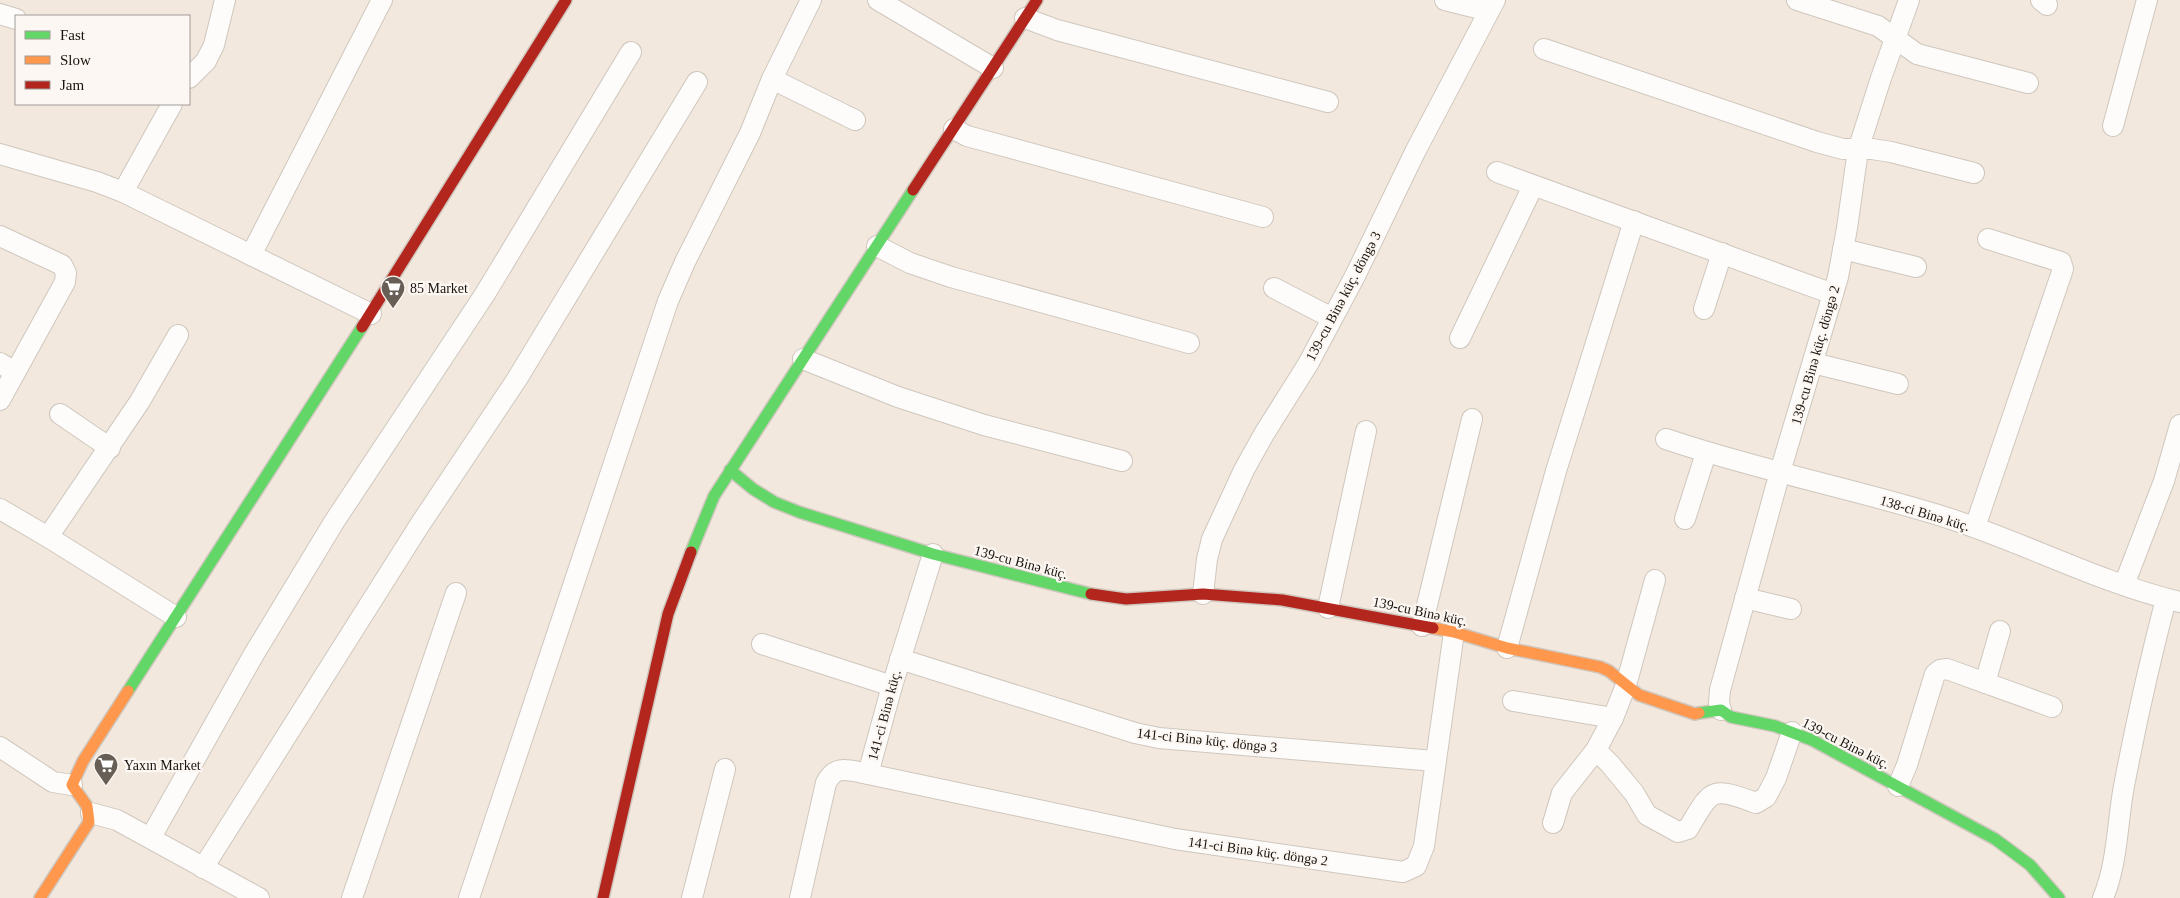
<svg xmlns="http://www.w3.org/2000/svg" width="2180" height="898" viewBox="0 0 2180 898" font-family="Georgia,serif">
<rect width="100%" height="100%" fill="#f3e8dd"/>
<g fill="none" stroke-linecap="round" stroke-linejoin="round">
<defs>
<g id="street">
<polyline points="878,0 993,68"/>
<polyline points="1445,0 1489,11"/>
<polyline points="1797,0 1878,26 1917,54 2028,83"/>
<polyline points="2041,0 2047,5"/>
<polyline points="0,14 16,19"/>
<polyline points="1025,18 1057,30 1328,102"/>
<polyline points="1544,49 1817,142 1843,149 1872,149 1891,152 1974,173"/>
<polyline points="189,78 206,61 214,45 225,0"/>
<polyline points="772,79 855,120"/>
<polyline points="2113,126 2147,0"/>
<polyline points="954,129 967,136 1263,217"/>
<polyline points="0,154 97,182 123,192 371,314"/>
<polyline points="1497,172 1833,294"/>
<polyline points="123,192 172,104"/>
<polyline points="0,236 62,265 66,273 65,282 0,400"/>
<polyline points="877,246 910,263 951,277 1189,343"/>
<polyline points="1843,249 1916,267"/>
<polyline points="251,255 382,0"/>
<polyline points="1274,288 1332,318"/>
<polyline points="1704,309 1722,253"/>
<polyline points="1460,338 1533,186"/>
<polyline points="803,359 898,397 984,425 1122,461"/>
<polyline points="0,363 15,372"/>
<polyline points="1813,363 1898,384"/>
<polyline points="60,414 110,448"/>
<path d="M1666 439C1754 469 1846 487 1935 514 2018 539 2096 582 2180 602"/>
<polyline points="0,509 48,537 176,617"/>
<polyline points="1685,519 1706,453"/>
<polyline points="1975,527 2063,269 2061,262 1988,239"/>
<polyline points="48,537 140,401 178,335"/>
<polyline points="2124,585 2164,481 2180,425"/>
<polyline points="1203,594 1207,559 1212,539 1244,470 1264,434 1308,364 1355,276 1415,152 1495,0"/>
<polyline points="1745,598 1791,609"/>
<polyline points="1328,608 1366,431"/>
<polyline points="1422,626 1472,419"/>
<polyline points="762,644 892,686"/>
<polyline points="1507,648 1556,471 1634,221"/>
<polyline points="900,659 1135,733 1159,738 1435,761"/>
<polyline points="1985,683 2000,631"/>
<polyline points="1513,701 1613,718"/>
<polyline points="1721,710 1719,703 1720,690 1780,472 1838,277 1847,228 1858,150 1881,78 1909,0"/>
<polyline points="0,747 53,782 72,785"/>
<path d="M1596 750 1610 764 1634 793 1647 815 1678 832 1688 829C1712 789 1710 786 1756 803L1766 797 1776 778 1792 732"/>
<polyline points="868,774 1175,839 1403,872 1416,866 1424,846 1454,632"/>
<polyline points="1898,786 1907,765 1935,674 1940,670 1947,669 2052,707"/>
<polyline points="91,813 117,820 259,898"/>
<polyline points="1553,823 1562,793 1596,750 1613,718 1626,685 1655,580"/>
<polyline points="151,837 254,654 334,522 485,294 631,52"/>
<polyline points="203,868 419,526 517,379 697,82"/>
<polyline points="352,898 456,593"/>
<polyline points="469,898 668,301 685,262 750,133 772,79 811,0"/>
<polyline points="692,898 725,769"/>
<path d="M800 898 826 783C836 763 850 771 868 774L892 686 933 554"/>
<path d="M2103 898C2118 862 2117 823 2124 786 2136 723 2150 660 2166 599"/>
</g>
<g id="fast">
<polyline points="730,470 753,489 774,502 799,512 933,554 1091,594"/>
<polyline points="691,552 714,496 913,190"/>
<polyline points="128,691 362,327"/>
<polyline points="1699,713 1721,710 1731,717 1775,726 1812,740 1995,839 2030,865 2059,898"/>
</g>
<g id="slow">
<polyline points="1433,628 1454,632 1507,648 1600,667 1609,671 1639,695 1695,714 1699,713"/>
<polyline points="40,898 89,822 87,806 72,785 83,761 128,691"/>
</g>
<g id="jam">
<polyline points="913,190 1037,0"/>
<polyline points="362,327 566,0"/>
<polyline points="1091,594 1126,599 1203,594 1282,600 1433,628"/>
<polyline points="603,898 668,614 691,552"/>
</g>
</defs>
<use href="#street" stroke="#cfc7be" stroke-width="22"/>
<use href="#fast" stroke="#cfc7be" stroke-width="14"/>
<use href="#slow" stroke="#cfc7be" stroke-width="14"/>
<use href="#jam" stroke="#cfc7be" stroke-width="14"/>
<use href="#street" stroke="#fdfcfa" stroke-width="20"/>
<use href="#fast" stroke="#63d668" stroke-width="11"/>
<use href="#slow" stroke="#ff974d" stroke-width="11"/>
<use href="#jam" stroke="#b3261e" stroke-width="11"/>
</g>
<defs>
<symbol id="supermarket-pin" viewBox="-11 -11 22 30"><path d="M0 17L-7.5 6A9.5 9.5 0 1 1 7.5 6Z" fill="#675e56" stroke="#fcf7f3"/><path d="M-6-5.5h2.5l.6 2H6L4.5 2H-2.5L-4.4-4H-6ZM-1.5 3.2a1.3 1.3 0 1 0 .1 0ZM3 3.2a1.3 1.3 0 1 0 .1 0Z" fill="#fff"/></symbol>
</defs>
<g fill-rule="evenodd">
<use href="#supermarket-pin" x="379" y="274" width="28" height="38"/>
<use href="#supermarket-pin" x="92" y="751" width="28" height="38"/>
</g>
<g text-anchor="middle" stroke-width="4.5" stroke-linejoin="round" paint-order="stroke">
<g font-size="14" fill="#1b140d" stroke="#fcf7f3" text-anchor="start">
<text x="410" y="293">85 Market</text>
<text x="124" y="770">Yaxın Market</text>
</g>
<g font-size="14" fill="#1b140d" stroke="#fcf7f3">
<text transform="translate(1343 296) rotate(-62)" y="5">139-cu Binə küç. döngə 3</text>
<text transform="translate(1815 355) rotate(-74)" y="5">139-cu Binə küç. döngə 2</text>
<text transform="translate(1925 513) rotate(17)" y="5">138-ci Binə küç.</text>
<text transform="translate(1021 562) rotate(15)" y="5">139-cu Binə küç.</text>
<text transform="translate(1420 611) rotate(12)" y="5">139-cu Binə küç.</text>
<text transform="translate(884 715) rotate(-75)" y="5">141-ci Binə küç.</text>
<text transform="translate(1207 740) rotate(6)" y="5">141-ci Binə küç. döngə 3</text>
<text transform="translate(1846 743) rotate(27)" y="5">139-cu Binə küç.</text>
<text transform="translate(1258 851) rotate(8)" y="5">141-ci Binə küç. döngə 2</text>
</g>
</g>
<rect x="15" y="15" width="175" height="90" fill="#fcf7f3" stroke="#a29c97"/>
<rect x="25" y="31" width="25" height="8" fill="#63d668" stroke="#a29c97"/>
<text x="60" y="40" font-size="15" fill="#1b140d">Fast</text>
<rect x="25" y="56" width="25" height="8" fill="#ff974d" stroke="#a29c97"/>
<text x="60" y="65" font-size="15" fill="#1b140d">Slow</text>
<rect x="25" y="81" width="25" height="8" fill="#b3261e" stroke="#a29c97"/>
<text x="60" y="90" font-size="15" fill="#1b140d">Jam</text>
</svg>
